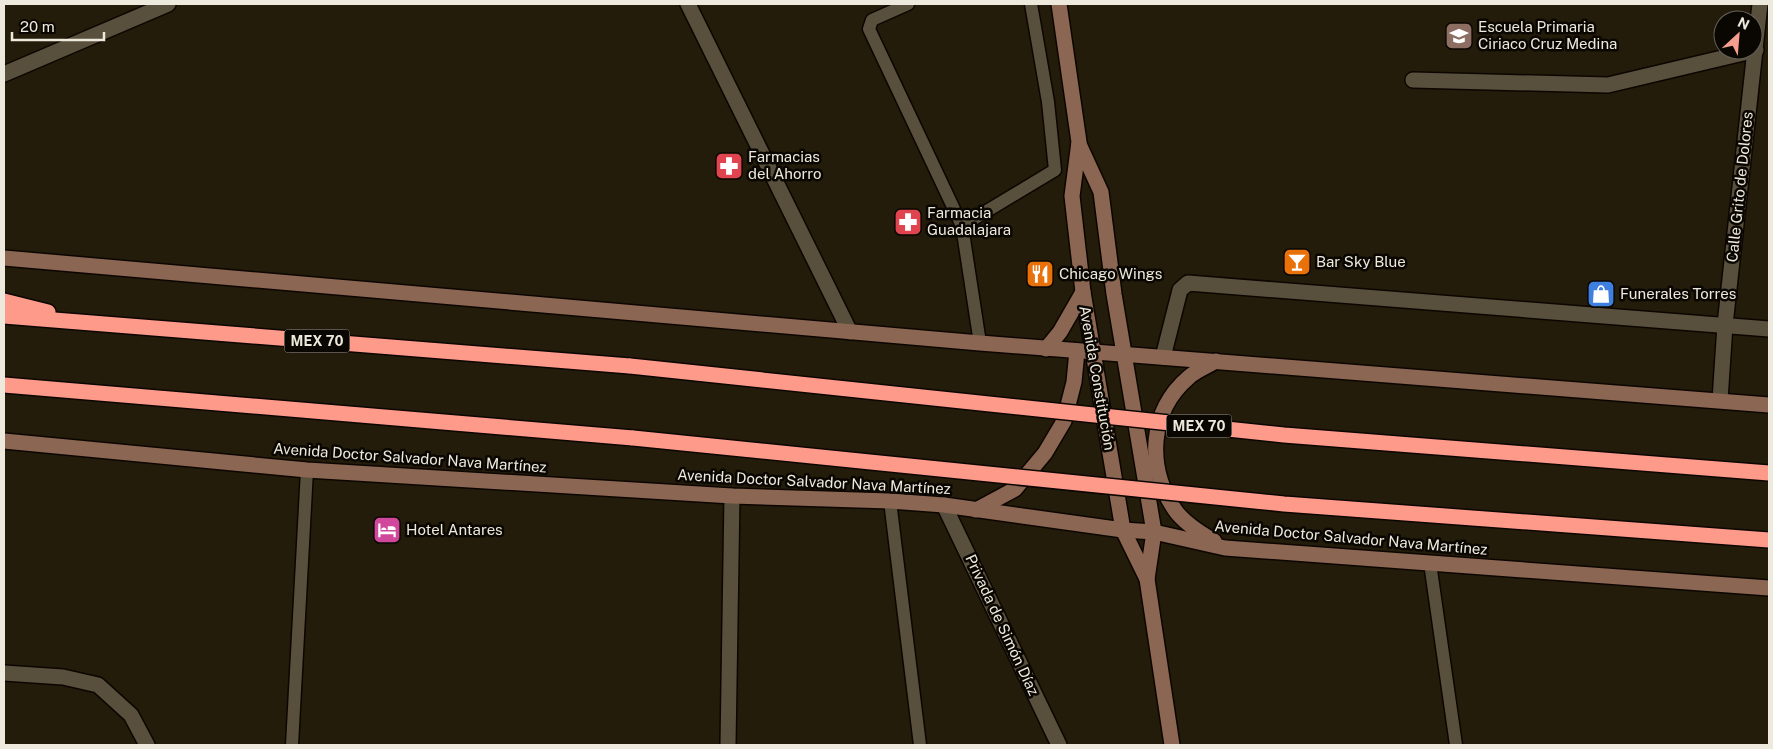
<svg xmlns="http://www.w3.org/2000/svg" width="1773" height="749" viewBox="0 0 1773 749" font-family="'Public Sans',sans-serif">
<rect width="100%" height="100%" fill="#241c0a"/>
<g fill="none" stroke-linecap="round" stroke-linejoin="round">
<defs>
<g id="lane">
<polyline points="908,4 872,20 869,29 962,226 980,343"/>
<polyline points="962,226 1055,170 1048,102 1031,4"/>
<polyline points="890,501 920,745"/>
<polyline points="1430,563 1456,745"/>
<polyline points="292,745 307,470"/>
</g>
<g id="street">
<polyline points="688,4 850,332"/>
<polyline points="4,74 168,4"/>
<polyline points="1413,80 1608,85 1756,50"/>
<polyline points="1163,357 1180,290 1188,283 1769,329"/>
<polyline points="1720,400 1725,325 1760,4"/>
<polyline points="944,505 1059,745"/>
<polyline points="4,673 63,677 98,685 131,715 147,745"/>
<polyline points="728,745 732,496"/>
</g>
<g id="secondary">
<polyline points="1059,4 1079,142 1072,196 1083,292 1123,530 1147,579 1172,745"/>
<polyline points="1079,144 1101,192 1114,294 1154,532 1147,579"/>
<polyline points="4,258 980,343 1769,405"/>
<polyline points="1046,349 1060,332 1083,292"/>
<polyline points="4,441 307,470 732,496 890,501 944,505 1123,530 1154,532 1225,548 1769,588"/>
<polyline points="976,510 1015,489 1045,453 1064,421 1074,382 1077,351"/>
<path d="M1214 541C1200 533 1184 523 1175 510 1146 467 1149 411 1189 377 1197 370 1208 366 1216 361"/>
</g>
<g id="highway">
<polyline points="4,301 48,312"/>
<polyline points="4,316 630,366"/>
<polyline points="4,385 633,438"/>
</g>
</defs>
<use href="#lane" stroke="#0d0600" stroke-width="15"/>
<use href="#street" stroke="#0d0600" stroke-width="18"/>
<use href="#secondary" stroke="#0d0600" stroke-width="18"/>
<use href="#highway" stroke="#0d0600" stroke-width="18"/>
<use href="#lane" stroke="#584f3c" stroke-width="12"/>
<use href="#street" stroke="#584f3c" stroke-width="15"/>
<use href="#secondary" stroke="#8a6653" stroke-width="15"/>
<use href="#highway" stroke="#fe9a8a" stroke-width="15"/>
<defs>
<g id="highway-bridge">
<polyline points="630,366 1284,435 1769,473"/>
<polyline points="633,438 1284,504 1769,540"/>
</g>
</defs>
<use href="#highway-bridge" stroke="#0d0600" stroke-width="18" stroke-linecap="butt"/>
<use href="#highway-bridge" stroke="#fe9a8a" stroke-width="15"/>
</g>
<defs>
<symbol id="school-square" viewBox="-11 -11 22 22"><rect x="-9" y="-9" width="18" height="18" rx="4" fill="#8d6e63" stroke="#0a0702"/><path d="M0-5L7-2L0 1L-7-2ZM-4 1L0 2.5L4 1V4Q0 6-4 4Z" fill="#fff"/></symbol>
<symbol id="pharmacy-square" viewBox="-11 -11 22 22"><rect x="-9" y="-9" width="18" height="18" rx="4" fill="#e0444e" stroke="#0a0702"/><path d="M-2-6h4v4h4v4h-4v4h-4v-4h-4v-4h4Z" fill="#fff"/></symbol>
<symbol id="bar-square" viewBox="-11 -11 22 22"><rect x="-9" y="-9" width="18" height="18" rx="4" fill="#e8710a" stroke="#0a0702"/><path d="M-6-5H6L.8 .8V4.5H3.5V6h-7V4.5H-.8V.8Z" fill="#fff"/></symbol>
<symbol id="restaurant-square" viewBox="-11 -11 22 22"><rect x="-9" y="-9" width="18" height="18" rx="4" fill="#e8710a" stroke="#0a0702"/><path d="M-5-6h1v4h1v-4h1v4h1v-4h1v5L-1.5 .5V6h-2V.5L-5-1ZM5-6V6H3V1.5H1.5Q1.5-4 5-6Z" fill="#fff"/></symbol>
<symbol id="shop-square" viewBox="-11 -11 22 22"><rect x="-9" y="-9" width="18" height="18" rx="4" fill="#3f7fe0" stroke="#0a0702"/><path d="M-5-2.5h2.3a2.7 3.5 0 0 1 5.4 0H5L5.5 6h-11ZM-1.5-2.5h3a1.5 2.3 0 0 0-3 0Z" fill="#fff"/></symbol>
<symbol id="hotel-square" viewBox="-11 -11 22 22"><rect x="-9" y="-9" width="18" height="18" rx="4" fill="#d1479c" stroke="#0a0702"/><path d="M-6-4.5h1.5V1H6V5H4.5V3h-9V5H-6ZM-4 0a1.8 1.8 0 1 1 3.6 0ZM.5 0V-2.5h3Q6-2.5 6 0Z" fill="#fff"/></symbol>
</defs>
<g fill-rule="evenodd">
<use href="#school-square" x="1443" y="20" width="32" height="32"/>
<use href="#pharmacy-square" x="713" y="150" width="32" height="32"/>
<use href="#pharmacy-square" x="892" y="206" width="32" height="32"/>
<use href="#bar-square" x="1281" y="246" width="32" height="32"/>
<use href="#restaurant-square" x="1024" y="258" width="32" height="32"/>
<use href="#shop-square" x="1585" y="278" width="32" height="32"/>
<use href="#hotel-square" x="371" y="514" width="32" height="32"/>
</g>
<g text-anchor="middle" stroke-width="5" stroke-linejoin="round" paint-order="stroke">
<g fill="#0a0702" stroke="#aaa59b" stroke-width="1">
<rect x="284.5" y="329.5" width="65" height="23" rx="4"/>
<rect x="1166.5" y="414.5" width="65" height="23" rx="4"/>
</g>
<g font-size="14" font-weight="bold" fill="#eee9dd">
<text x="317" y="346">MEX 70</text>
<text x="1199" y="431">MEX 70</text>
</g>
<g font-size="15" fill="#eee9dd" stroke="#0a0702" text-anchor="start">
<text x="1478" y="32">Escuela Primaria<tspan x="1478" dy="17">Ciriaco Cruz Medina</tspan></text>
<text x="748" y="162">Farmacias<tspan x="748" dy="17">del Ahorro</tspan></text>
<text x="927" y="218">Farmacia<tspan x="927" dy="17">Guadalajara</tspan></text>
<text x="1316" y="267">Bar Sky Blue</text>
<text x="1059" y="279">Chicago Wings</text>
<text x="1620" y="299">Funerales Torres</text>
<text x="406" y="535">Hotel Antares</text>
</g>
<g font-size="15" fill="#eee9dd" stroke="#0a0702">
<text transform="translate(1740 187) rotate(-84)" y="5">Calle Grito de Dolores</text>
<text transform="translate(1097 378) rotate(80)" y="5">Avenida Constitución</text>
<text transform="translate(410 458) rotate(4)" y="5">Avenida Doctor Salvador Nava Martínez</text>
<text transform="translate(814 482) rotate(3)" y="5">Avenida Doctor Salvador Nava Martínez</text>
<text transform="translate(1351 538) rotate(5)" y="5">Avenida Doctor Salvador Nava Martínez</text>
<text transform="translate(1002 625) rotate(65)" y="5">Privada de Simón Díaz</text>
</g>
</g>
<rect width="1773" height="749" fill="none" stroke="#eee9dd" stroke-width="10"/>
<g transform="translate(1738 35) rotate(26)"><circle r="24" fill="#0a0702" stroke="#65615a"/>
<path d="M0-4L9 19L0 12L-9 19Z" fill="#f59d8f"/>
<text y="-8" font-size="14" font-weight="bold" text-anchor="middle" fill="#eee9dd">N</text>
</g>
<path d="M12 32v8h92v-8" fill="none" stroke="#eee9dd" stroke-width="2.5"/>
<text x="20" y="32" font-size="15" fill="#eee9dd" stroke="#0a0702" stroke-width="4" paint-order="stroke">20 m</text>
</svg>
